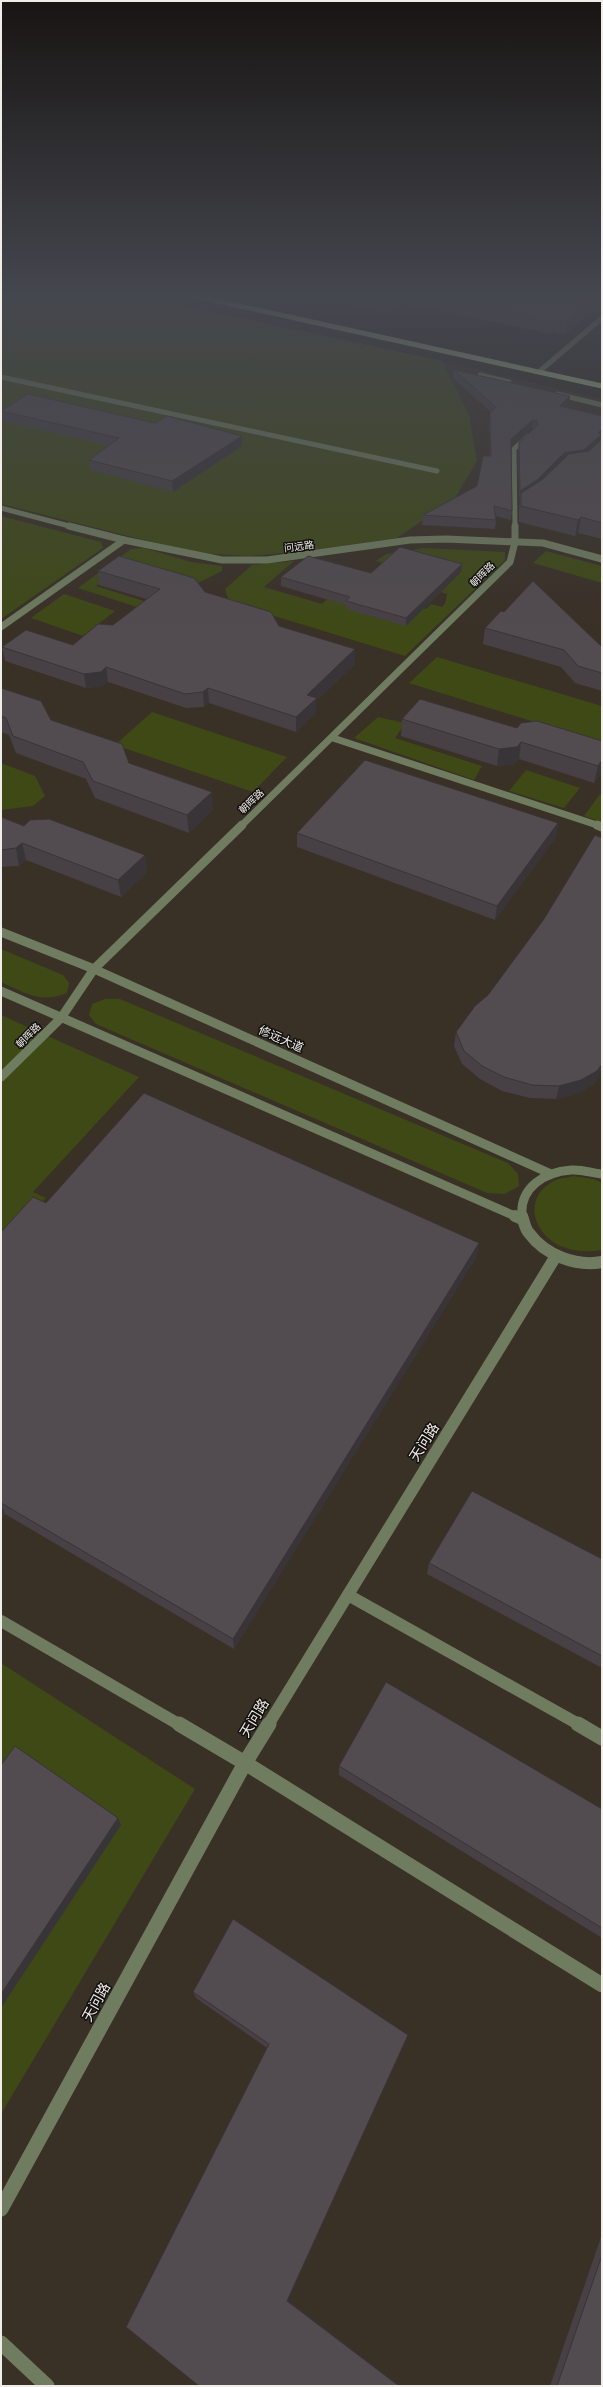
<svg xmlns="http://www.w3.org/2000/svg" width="603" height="2387" viewBox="0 0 603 2387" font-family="Jost,'Noto Sans SC',sans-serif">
<rect width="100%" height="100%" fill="#2c2722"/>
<polygon fill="#393026" points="1,296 138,296 442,361 602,399 602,2386 1,2386"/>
<g fill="#3e4916">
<polygon points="1,296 138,296 442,361 469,415 477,461 455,498 397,538 305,551 248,556 196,553 1,504"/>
<polygon points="1,516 101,542 103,548 1,619"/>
<polygon points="144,548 191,562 222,566 222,571 190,587 121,568 96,586 160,606 140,608 78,588 131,549"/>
<polygon points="424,548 505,552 505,560 405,656 229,602 225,589 252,565 294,561 264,587 322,604 335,592 356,589 426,609 431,604 442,607 445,604 447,594 441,592 461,572 399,555 389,565 376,561 386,554"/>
<polygon points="546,551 602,566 602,583 533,563"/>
<polygon points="64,594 115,611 83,636 31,618"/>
<polygon points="437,657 602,706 602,743 409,683"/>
<polygon points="152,712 287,757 253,792 115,745"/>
<polygon points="378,717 405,723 395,738 482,766 474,780 354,738"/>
<polygon points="1,763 35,776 45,796 33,806 1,810"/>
<polygon points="526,770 580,788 564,808 509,791"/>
<polygon points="600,794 602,795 602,822 584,816"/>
<path d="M1 949 63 975 69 983 67 993C40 1004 26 993 1 982Z"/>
<polygon points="105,999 120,999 508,1163 518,1174 519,1186 505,1194 487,1193 96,1024 89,1015 92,1004"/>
<polygon points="1,1015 139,1077 33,1192 46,1198 1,1246"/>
<path d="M573 1176 594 1179 602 1183V1250C588 1252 576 1252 563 1247 534 1236 522 1199 552 1182 558 1178 567 1178 573 1176Z"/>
<polygon points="1,1663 195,1789 1,2114"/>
</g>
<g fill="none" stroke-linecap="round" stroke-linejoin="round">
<g stroke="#6f7c5f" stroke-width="5">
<polyline points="540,371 602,318"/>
<polyline points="480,375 509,382"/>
<polyline points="1,377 437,471"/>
<polyline points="557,394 602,405"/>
<polyline points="1,508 73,527"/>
<polyline points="515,527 514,449 528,436"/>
</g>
<g stroke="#6f7c5f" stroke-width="7">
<polyline points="69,526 124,540 222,560 267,560 410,540 446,539 543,543 602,559"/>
<polyline points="1,627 124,540"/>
<polyline points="333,738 600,826"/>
<polyline points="241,826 510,562 515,542 515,526"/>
</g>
<g stroke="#6f7c5f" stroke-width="9">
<polyline points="597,825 602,827"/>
<polyline points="1,932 94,969 549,1173"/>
<polyline points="1,991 517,1217"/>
<polyline points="1,1077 61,1018 94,969 242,825"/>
<path d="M522 1217C519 1187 545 1172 571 1170 581 1169 592 1173 602 1174"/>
</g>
<g stroke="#6f7c5f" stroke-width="12">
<polyline points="515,1216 522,1219"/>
<path d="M522 1216C524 1221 525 1229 529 1233 545 1255 576 1267 602 1262"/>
<polyline points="348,1595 580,1725"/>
<polyline points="1,1621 180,1725"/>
<polyline points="268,1725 556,1256"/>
</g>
<g stroke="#6f7c5f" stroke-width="15">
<polyline points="179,1724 245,1763 602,1985"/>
<polyline points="578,1724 602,1738"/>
<polyline points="1,2209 245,1763 269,1724"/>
<polyline points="1,2343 47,2386"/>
</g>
<polyline stroke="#b7d194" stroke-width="5" points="195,296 602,386"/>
</g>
<g fill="#474044">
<polygon points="312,296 602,296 602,304 564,335 554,333 552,334 436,310 426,310 404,304 393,312 382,312"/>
<polygon points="454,370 570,396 569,405 566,408 602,436 601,440 602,439 602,539 578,533 575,536 519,522 519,509 520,499 519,500 518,451 519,442 534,429 532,428 511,447 512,511 511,520 496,516 496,520 495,529 422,525 423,515 477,486 490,456 489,421 491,412 453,378"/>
<polygon points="1,411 155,423 242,436 242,446 173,492 90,470 89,460 109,446 3,421"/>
<polygon points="98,571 205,592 279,626 355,649 355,664 316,701 316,712 296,732 209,703 204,707 186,708 108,682 103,686 86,688 5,661 2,647 73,645 113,625 147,599 99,585"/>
<polygon points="461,572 406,626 346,609 346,605 281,586 281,577 371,573"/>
<polygon points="485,628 602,647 602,691 575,683 561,667 483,644"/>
<polygon points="1,688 51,720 213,809 189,833 95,798 86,779 16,753 9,735 1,732"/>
<polygon points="402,719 517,728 602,741 602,772 594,783 519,759 515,764 497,766 401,736"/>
<polygon points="1,817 24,826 145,855 147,872 121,897 26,860 19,866 1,867"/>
<polygon points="558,823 556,837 495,920 297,847 297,833"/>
<polygon points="456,1032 594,1084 577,1094 556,1099 530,1098 502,1091 480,1079 462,1064 454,1046"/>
<polygon points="46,1203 477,1256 234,1649 5,1514 1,1519 1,1232"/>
<polygon points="602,1559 602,1668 427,1574 429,1563"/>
<polygon points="339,1766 602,1809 602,1938 339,1775"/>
<polygon points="193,1992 408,2035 288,2300 199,2386 267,2048 196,1998"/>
<polygon points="602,2234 602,2386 550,2386"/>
</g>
<g fill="#393437">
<polygon points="399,296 404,296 404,304 393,312 394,300"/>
<polygon points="599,296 602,296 602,304 564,335 566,322"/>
<polygon points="556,320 554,333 552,334 554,322"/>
<polygon points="570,396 569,405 559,415 560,406"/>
<polygon points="533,420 532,428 510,448 511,439"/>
<polygon points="602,429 602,436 601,442 535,489 521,493 520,499 519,500 520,491 564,453 598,433"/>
<polygon points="242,436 242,446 173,492 172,481"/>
<polygon points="581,517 578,533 575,536 578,520"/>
<polygon points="462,564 461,572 406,626 406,618"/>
<polygon points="355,649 355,664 316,701 316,712 296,732 296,717 307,695"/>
<polygon points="106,667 108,682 103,686 86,688 84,674"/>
<polygon points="208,688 209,703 204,707 203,692"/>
<polygon points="521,742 519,759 515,764 497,766 499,749"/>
<polygon points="602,760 602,772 594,783 598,766"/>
<polygon points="212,792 213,809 189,833 187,815"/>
<polygon points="558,823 556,837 495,920 497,906"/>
<polygon points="22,843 26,860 19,866 16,848"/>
<polygon points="145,855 147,872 121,897 118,880"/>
<polygon points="602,1064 602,1073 594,1084 577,1094 556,1099 559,1086"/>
<polygon points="479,1243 477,1256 234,1649 233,1639"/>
<polygon points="1,1505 5,1514 1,1519"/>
<polygon points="118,1818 121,1825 1,2008 1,1994"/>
<polygon points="288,2300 400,2386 399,2386 287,2301"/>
</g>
<g fill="#524b4f" stroke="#393437">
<polygon points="366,296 399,296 394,300 382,300"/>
<polygon points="418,296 599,296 566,322 556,320 554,322 437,298 426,298"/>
<polygon points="454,370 570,396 560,406 602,416 602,429 598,433 602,434 584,450 564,453 537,480 520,491 519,442 538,425 537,421 533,420 511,439 512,511 494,506 496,520 423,515 477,486 483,456 491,456 490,413 496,407"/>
<polygon points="28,394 155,423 167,416 242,436 172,481 89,460 119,438 1,411"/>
<polygon points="602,439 602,523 581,517 578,520 521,506 521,493 543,479 569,454 589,451"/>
<polygon points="400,547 462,564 406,618 346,601 350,597 281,577 308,556 371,573"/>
<polygon points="119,556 194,578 205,592 271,612 279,626 355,649 307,695 317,698 296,717 208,688 203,692 185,694 106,667 101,672 84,674 2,647 26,630 73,645 98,624 113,625 160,589 98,571"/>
<polygon points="533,581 602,647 602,673 578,666 564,650 485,628 501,611 504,612"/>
<polygon points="1,688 41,701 51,720 122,744 129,763 212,792 187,815 93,781 83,762 13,736 6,718 1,716"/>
<polygon points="420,699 517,728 521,723 537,721 602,741 602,760 598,766 521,742 517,747 499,749 402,719"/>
<polygon points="365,760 558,823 497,906 297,833"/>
<polygon points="1,817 24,826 30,820 49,819 145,855 118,880 22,843 16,848 1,850"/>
<polygon points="595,835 602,838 602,1064 597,1071 581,1080 559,1086 532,1085 504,1077 482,1066 464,1051 456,1032 475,1006 488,995 544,919"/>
<polygon points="144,1093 479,1243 233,1639 1,1503 1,1232 33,1197 46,1203"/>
<polygon points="472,1491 602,1559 602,1656 429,1563"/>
<polygon points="386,1682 602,1809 602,1928 339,1766"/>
<polygon points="15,1746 118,1818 1,1994 1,1765"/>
<polygon points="233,1919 408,2035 287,2301 399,2386 199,2386 126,2327 269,2044 193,1992"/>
<polygon points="602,2255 602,2386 557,2386"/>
</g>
<linearGradient id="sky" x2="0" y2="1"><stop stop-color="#181513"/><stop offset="0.47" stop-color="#45474f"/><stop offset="1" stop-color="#45474f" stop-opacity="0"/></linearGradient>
<rect width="603" height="630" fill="url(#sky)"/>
<g text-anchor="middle" stroke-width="3" stroke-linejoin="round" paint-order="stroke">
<g font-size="10" fill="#f0ede9" stroke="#12100e">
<text transform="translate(299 546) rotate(-7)" y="4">问远路</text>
<text transform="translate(482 574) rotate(-45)" y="4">朝晖路</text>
<text transform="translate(251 801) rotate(-44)" y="4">朝晖路</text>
<text transform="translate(28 1035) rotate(-45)" y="4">朝晖路</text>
</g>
<g font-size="12" fill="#f0ede9" stroke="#12100e">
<text transform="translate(281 1039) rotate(24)" y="4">修远大道</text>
</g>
<g font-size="14" fill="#f0ede9" stroke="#12100e">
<text transform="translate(424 1442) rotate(-58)" y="5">天问路</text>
<text transform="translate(254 1718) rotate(-59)" y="5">天问路</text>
<text transform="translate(96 2002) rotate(-61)" y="5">天问路</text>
</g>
</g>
<rect width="603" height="2387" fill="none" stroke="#f0ede9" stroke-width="4"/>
</svg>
